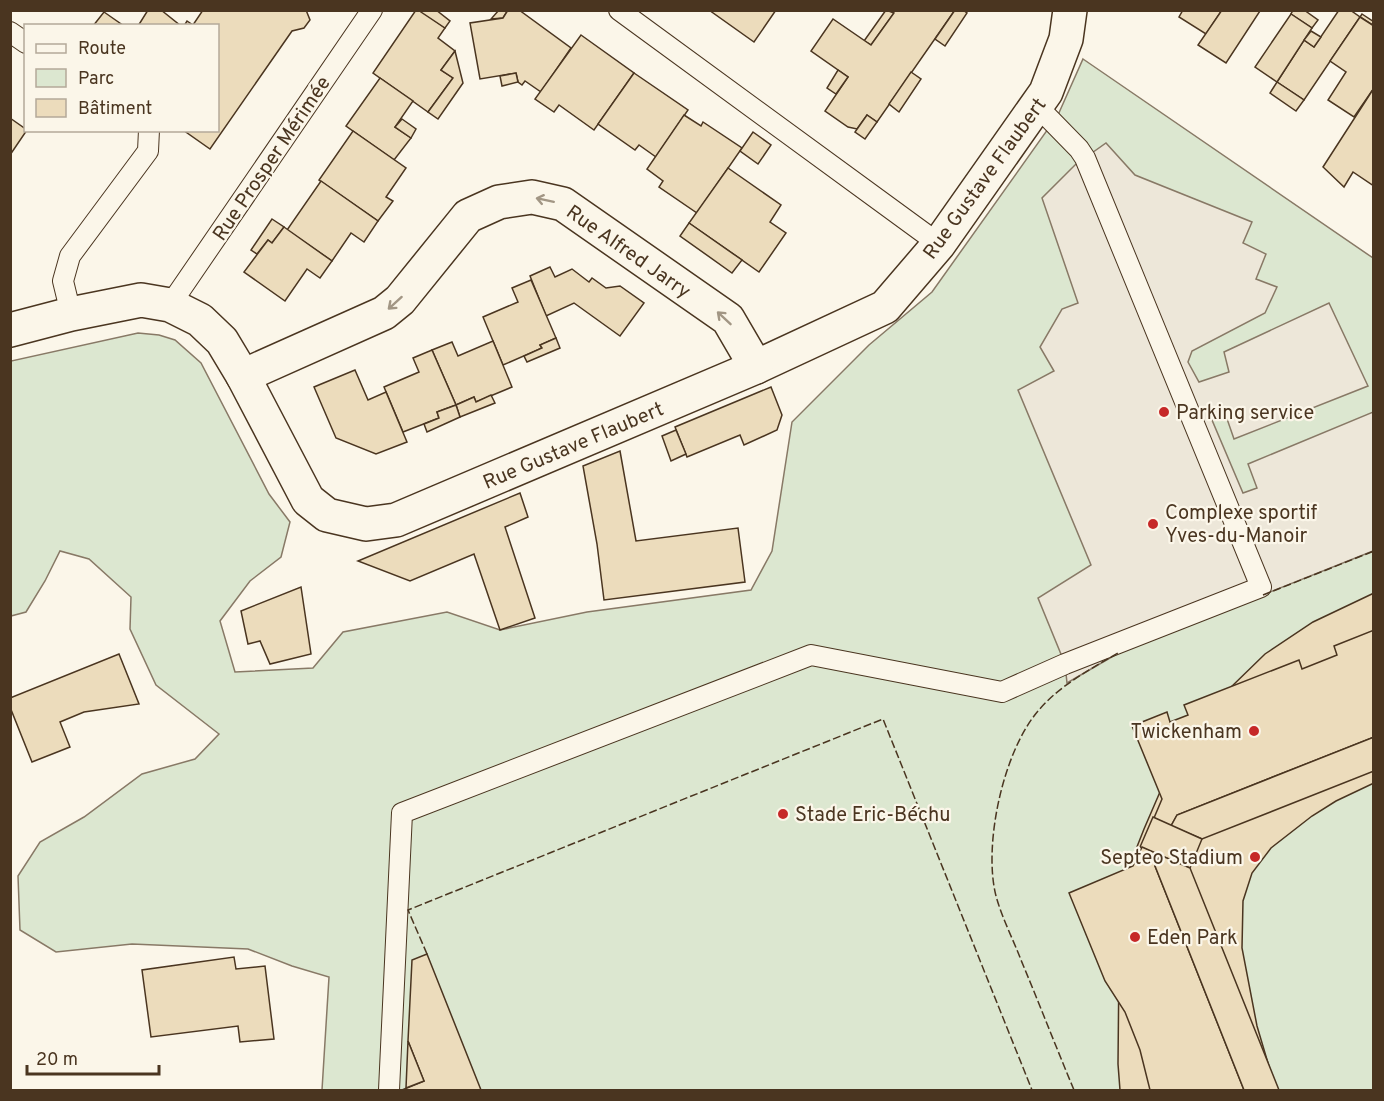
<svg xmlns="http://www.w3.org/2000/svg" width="1384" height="1101" viewBox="0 0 1384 1101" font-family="Overpass,sans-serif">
<rect width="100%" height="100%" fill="#fbf6e9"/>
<polygon fill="#dce7d0" stroke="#887966" stroke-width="1.5" points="1083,59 1373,258 1373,1090 322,1090 329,977 292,966 248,949 132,944 56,952 20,930 18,876 40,842 84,817 142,774 195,759 219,734 156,685 130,629 131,597 89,559 60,551 45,581 26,612 11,616 11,361 138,333 159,335 175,340 201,363 269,494 290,522 281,557 250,581 220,621 235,672 313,668 343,632 447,612 500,630 587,612 751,590 772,551 792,422 869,345 932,292 1058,115"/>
<polygon fill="#ede7d9" stroke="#887966" stroke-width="1.5" points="1106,143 1135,175 1252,222 1243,243 1266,254 1256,279 1277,287 1265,313 1192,351 1188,362 1199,382 1229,372 1224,352 1329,303 1368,386 1234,439 1225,413 1212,420 1243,493 1257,488 1248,464 1373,412 1373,551 1122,651 1067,683 1065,664 1038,598 1091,565 1018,390 1054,371 1040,347 1062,309 1078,303 1042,198 1075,165"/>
<g fill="#ecdcbc" stroke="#4a3520" stroke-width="1.5">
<polygon points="148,10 161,10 181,26 138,26"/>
<polygon points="203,10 306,10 310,20 304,28 292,31 210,149 183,130 218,130 218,26 184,26 187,21 193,25"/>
<polygon points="416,10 420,10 445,28 438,38 455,51 441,70 453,78 428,112 373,73"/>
<polygon points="422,10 436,10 450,21 445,28 421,12"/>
<polygon points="499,10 508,10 503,18 491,19"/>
<polygon points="508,10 519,10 571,48 541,92 525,81 522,85 518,82 516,73 480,79 470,23 503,18"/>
<polygon points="709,10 776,10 754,42"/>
<polygon points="886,10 894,13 871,45 864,41"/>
<polygon points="890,10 955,10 877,122 867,115 857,129 848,127 825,111 848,77 811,51 833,19 871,45 894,13"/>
<polygon points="955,10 963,10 967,13 945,46 935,39"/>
<polygon points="1183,10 1222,10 1206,34 1179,17"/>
<polygon points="1222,10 1260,11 1226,63 1198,45"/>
<polygon points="1293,10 1304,10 1318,20 1312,28 1291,14"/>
<polygon points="1339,10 1350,10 1360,17 1304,100 1277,82 1304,40 1314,47"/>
<polygon points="104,12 124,26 93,26"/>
<polygon points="1291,14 1312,28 1277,82 1255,67"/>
<polygon points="1362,14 1374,22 1374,26 1360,17"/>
<polygon points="1360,17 1374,26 1374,88 1354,117 1328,100 1346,72 1330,61"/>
<polygon points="1311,31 1321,37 1314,47 1304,40"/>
<polygon points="581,35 634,73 594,130 559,105 554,112 535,99"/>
<polygon points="455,51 463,83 438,119 428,112 453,78 441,70"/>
<polygon points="838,70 848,77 836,94 827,88"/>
<polygon points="911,72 921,79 899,112 889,104"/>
<polygon points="516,73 518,82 502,86 500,76"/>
<polygon points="634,73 688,110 656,157 639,145 635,150 598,124"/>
<polygon points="380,78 413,101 395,127 411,138 394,160 346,126"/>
<polygon points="1277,82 1304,100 1296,111 1270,93"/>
<polygon points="1372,91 1374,92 1374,186 1353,172 1344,187 1323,167"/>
<polygon points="684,115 701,126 703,122 742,148 697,213 659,187 663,181 647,169"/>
<polygon points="867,115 877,122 865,139 855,132"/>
<polygon points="10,118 27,130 10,155"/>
<polygon points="402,119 416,129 411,138 395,127"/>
<polygon points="353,131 406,168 386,197 393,201 378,221 319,180"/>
<polygon points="753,132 771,145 758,164 740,151"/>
<polygon points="728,168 781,205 770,222 786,233 759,272 689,223"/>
<polygon points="321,181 378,221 364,242 351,233 332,261 287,230"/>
<polygon points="272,219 284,227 272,243 268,240 257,254 251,250"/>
<polygon points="689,223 742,260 732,273 680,236"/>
<polygon points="284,227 332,261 320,278 307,269 285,301 244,272 268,240 272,243"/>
<polygon points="550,267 555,277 572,269 589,282 592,278 606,288 620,286 644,303 620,336 574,303 546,316 530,276"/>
<polygon points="531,280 556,338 540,345 542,348 503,365 483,317 518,302 512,288"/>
<polygon points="556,338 560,348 527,362 524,356 542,348 540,345"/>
<polygon points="493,341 512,387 476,402 474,397 456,405 432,350 452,342 458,356"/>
<polygon points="432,350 456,405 437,412 439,418 403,432 384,387 419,372 413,358"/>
<polygon points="355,370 368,400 386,392 407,442 376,454 336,438 314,387"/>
<polygon points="771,387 782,415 777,430 744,445 740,435 687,457 675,427"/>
<polygon points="491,395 495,403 460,417 456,405 474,397 476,402"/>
<polygon points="456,405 460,417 427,432 424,424 439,418 437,412"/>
<polygon points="676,430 686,454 671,461 662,436"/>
<polygon points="620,451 636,541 738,528 745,582 604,600 597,544 583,466"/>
<polygon points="520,493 528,517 505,527 535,618 500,630 474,554 410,581 358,561"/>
<polygon points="301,587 311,654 270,664 260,641 248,644 241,611"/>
<polygon points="1374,593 1374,783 1336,801 1312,816 1271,848 1252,873 1243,901 1242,948 1257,1026 1276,1090 1120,1090 1118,1064 1119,960 1128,876 1131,862 1144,829 1166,778 1191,734 1227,691 1265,654 1313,622"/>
<polygon points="1374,630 1374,737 1177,815 1171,826 1154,818 1162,799 1132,726 1167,712 1170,722 1188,715 1184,705 1299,660 1302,669 1337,655 1334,646"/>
<polygon points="119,654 139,704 84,712 60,722 70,747 32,762 10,707 10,698"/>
<polygon points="1374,737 1374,771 1202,839 1171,826 1177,815"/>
<polygon points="1153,817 1202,839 1190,868 1140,847"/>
<polygon points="1142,847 1160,855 1155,866 1244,1090 1150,1090 1140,1050 1125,1012 1105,981 1069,893 1133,866"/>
<polygon points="1160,855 1190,868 1279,1090 1244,1090 1155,866"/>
<polygon points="427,954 481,1090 402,1090 424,1081 408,1041 412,960"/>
<polygon points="234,957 236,969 265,966 274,1039 240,1042 238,1026 151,1037 142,970"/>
<polygon points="408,1041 424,1081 406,1088"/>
</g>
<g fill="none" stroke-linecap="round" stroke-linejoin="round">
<defs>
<g id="service">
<polyline points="619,10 939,244"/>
<polyline points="10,32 26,43"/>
<polyline points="170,305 372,10"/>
<polyline points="71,314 63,281 70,256 148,151 149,130"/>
<polyline points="389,1090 402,813 811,655 1002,692 1065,664 1261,587 1085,158 1079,149 1036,105"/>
</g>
<g id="minor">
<polyline points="10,330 71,314 141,300 170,305 200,320 222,341 243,376 308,500 327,515 366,524 396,520 756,367 885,307 939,244 1046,92 1066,39 1070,10"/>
<polyline points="243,376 384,313 400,300 468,216 499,202 532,197 563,204 728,319 756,367"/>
</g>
</defs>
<use href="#service" stroke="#4a3520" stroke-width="22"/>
<use href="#minor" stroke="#4a3520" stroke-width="36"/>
<use href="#service" stroke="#fbf6e9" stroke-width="20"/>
<use href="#minor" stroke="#fbf6e9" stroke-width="33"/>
<g stroke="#4a3520" stroke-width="1.5" stroke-dasharray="8 3" stroke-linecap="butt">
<polyline points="1263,595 1374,551"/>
<polyline points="427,954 408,910 883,719 1032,1090"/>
<path d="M1074 1090C1056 1047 1039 1003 1021 960 1013 939 1002 918 996 896 983 845 1003 752 1038 711 1060 685 1089 670 1118 653"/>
</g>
</g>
<defs><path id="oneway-shaft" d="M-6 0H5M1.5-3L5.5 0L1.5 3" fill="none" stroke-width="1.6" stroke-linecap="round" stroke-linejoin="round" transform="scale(1.5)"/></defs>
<g stroke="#a29684">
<use href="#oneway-shaft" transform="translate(545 200) rotate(-168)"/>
<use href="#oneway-shaft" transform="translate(395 303) rotate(138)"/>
<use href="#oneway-shaft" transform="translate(724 318) rotate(-137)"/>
</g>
<g fill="#c62828" stroke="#fbf6e9" stroke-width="2">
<circle cx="1164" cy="412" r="6"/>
<circle cx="1153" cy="524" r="6"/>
<circle cx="1254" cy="731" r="6"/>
<circle cx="783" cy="814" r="6"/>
<circle cx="1255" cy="857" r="6"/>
<circle cx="1135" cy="937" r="6"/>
</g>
<g text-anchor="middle" stroke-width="4.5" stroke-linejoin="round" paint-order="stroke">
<g font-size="20" fill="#4a3520" stroke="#fbf6e9">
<text transform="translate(271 158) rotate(-56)" y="7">Rue Prosper Mérimée</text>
<text transform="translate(984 178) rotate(-54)" y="7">Rue Gustave Flaubert</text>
<text transform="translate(629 251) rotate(35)" y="7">Rue Alfred Jarry</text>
<text transform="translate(573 445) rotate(-23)" y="7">Rue Gustave Flaubert</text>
</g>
<g font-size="20" fill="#4a3520" stroke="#fbf6e9" text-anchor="start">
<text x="1176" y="419">Parking service</text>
<text x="1165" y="519">Complexe sportif<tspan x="1165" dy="23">Yves-du-Manoir</tspan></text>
<text x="1242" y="738" text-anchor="end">Twickenham</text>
<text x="795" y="821">Stade Eric-Béchu</text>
<text x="1243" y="864" text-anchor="end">Septeo Stadium</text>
<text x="1147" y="944">Eden Park</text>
</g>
</g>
<rect width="1384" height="1101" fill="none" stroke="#4a3520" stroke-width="24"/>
<rect x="24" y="24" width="195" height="108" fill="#fbf6e9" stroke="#b4a999" stroke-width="1.5"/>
<rect x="36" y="44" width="30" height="9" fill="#fbf6e9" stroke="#b4a999" stroke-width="1.5"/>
<text x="78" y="54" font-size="18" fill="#4a3520">Route</text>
<rect x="36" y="69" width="30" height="18" fill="#dce7d0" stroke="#b4a999" stroke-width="1.5"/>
<text x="78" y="84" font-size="18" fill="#4a3520">Parc</text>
<rect x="36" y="99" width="30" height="18" fill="#ecdcbc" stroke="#b4a999" stroke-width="1.5"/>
<text x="78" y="114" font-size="18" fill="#4a3520">Bâtiment</text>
<path d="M27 1065v9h132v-9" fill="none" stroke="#4a3520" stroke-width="3"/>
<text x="36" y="1065" font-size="18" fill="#4a3520" stroke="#fbf6e9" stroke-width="4.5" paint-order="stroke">20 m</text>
</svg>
